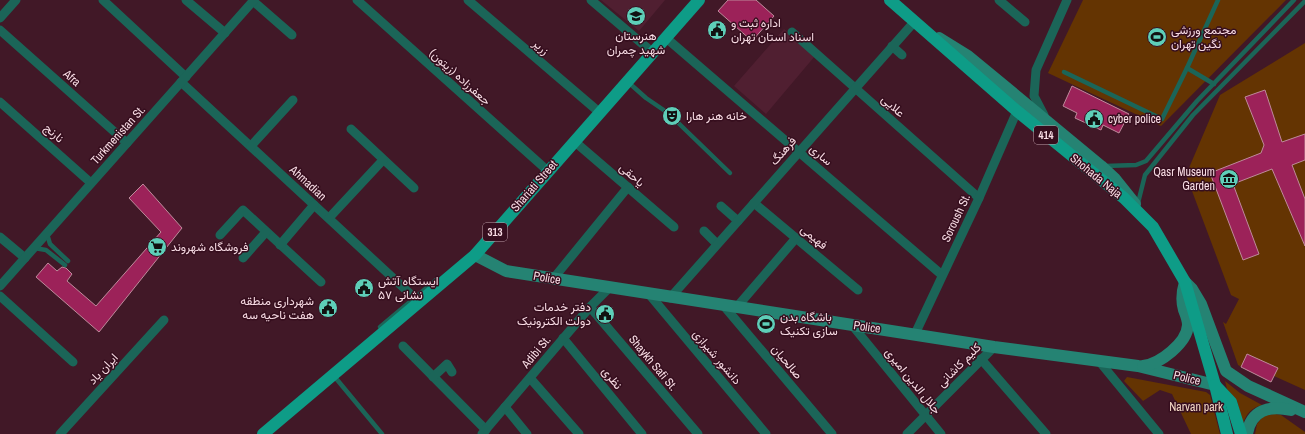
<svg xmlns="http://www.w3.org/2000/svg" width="1305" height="434" viewBox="0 0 1305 434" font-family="'Archivo Narrow',Vazirmatn,sans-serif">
<rect width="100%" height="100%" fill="#411827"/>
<g fill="#501f31">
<polygon points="601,0 665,0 639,31"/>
<polygon points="784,29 815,56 766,114 734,86"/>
</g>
<g fill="#643402">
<polygon points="1083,0 1286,0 1161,126 1048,73"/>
<polygon points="1305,43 1305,390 1274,376 1271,382 1238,365 1223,322 1226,324 1239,299 1231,295 1186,175 1220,95"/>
<polygon points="1127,377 1206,392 1210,395 1220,434 1191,434 1172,394 1160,390 1143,401 1124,381"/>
<path d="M1225 381 1240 393 1262 405C1251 408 1247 413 1243 423L1237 401 1227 389Z"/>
<polygon points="1275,414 1281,415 1305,432 1305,434 1255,434 1257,424 1264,415"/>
</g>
<g fill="#9c2259" stroke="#be8a9b">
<polygon points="728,0 756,0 774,16 752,41 718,11"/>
<polygon points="1072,86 1129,114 1119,133 1103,125 1101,130 1075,118 1077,113 1063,106"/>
<polygon points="1265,90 1282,142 1305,134 1305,160 1292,165 1305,199 1305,246 1272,169 1233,184 1259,254 1243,260 1210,173 1261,153 1264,145 1245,97"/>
<polygon points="143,184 182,228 99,332 36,277 48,263 57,271 62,267 66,268 72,274 67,281 96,306 161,232 129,198"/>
<polygon points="1247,354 1278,368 1271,382 1241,367"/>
</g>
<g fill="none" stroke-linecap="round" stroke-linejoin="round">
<g stroke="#1b6558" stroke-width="4.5">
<polyline points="1064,72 1162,119 1187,68"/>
<polyline points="628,82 646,98 668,113 730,173"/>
<polyline points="1214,84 1187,68 1218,0"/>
<polyline points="1105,166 1136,165 1146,161 1197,101 1294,0"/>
<polyline points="1138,203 1145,175 1193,115 1305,1"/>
<polyline points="47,234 50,244 68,261"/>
<polyline points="34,248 46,250 65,265"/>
<polyline points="380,327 436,280"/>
<polyline points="334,376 382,434"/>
</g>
<g stroke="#1b6558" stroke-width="9">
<polyline points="103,0 186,77"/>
<polyline points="186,0 225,33"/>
<polyline points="357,0 548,171"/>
<polyline points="468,0 599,112"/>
<polyline points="591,0 652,52"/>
<polyline points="999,0 1025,22"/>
<polyline points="253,1 292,35"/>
<polyline points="0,18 16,0"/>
<polyline points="0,30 127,143"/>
<polyline points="792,32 979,198"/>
<polyline points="665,37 942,275"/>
<polyline points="892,46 902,55"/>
<polyline points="181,82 419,302"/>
<polyline points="0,102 91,183"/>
<polyline points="1044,115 1034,96 1036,70 1067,0"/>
<polyline points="351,129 414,188"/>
<polyline points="574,141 674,227"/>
<polyline points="251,146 293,100"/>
<polyline points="754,203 858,290"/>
<polyline points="721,206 738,221"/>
<polyline points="329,218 383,160"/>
<polyline points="704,231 717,244"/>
<polyline points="220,235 243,210 321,282"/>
<polyline points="0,237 25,258"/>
<polyline points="280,245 314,205"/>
<polyline points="243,258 266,232"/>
<polyline points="553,279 628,187"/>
<polyline points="0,286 254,0"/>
<polyline points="649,294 766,434"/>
<polyline points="0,296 73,362"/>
<polyline points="670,298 915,21"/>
<polyline points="724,306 832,434"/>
<polyline points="590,307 698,434"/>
<polyline points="736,308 796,238"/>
<polyline points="852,325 941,434"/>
<polyline points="915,334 979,198 1017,111"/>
<polyline points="563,338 642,434"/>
<polyline points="403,346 486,430"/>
<polyline points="981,359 1046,434"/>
<polyline points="1099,361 1159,434"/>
<polyline points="433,377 447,364 452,372"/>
<polyline points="530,378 579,434"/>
<polyline points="505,407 527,434"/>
<polyline points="60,434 164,320"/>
<polyline points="482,434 590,307 609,288"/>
<polyline points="907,434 994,347"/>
</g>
<g stroke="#258373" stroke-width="12">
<polyline points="939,38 968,56 1101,166 1115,179 1135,204"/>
<polyline points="475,255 506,271 994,347 1138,366 1215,385"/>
<path d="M1143 366C1160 364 1187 343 1188 325 1188 319 1186 315 1184 310 1181 300 1182 292 1185 282L1192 289 1201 304 1226 371 1248 386 1305 412"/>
<path d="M1247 434C1251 410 1269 405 1291 410"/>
</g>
<g stroke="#0e9c87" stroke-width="12">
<polyline points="890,0 1017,111 1124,198 1153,227 1185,282 1215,385 1227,434"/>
<polyline points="1215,385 1231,402 1241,434"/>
<polyline points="263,434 475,255 699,0"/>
</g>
</g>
<defs>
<symbol id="school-disc" viewBox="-11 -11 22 22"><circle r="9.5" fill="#5eceb8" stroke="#360e1e"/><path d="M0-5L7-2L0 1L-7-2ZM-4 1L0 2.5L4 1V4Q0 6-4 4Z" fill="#111"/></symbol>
<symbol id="civic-disc" viewBox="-11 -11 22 22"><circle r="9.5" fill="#5eceb8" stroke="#360e1e"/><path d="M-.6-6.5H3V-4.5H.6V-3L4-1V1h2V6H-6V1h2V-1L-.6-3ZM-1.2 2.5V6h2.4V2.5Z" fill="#111"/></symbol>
<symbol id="stadium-disc" viewBox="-11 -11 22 22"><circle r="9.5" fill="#5eceb8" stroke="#360e1e"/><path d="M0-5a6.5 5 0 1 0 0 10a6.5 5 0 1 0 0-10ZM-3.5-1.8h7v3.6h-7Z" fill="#111"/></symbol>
<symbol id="theatre-disc" viewBox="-11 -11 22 22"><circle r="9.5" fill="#5eceb8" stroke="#360e1e"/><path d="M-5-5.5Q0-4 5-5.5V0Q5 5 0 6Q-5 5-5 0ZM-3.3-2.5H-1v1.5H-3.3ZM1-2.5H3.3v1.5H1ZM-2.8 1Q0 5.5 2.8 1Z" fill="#111"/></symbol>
<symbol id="museum-disc" viewBox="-11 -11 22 22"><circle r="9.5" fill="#5eceb8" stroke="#360e1e"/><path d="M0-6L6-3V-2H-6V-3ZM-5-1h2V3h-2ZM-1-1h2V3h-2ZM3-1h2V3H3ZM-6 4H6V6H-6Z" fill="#111"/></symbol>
<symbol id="supermarket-disc" viewBox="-11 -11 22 22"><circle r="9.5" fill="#5eceb8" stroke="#360e1e"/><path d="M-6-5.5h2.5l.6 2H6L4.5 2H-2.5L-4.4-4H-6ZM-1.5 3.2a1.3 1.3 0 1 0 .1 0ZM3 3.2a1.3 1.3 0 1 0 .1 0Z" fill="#111"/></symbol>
</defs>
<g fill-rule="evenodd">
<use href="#school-disc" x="625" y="5" width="22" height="22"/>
<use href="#civic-disc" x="706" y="19" width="22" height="22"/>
<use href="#stadium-disc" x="1146" y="26" width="22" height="22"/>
<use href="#theatre-disc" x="661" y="105" width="22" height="22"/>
<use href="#civic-disc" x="1083" y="108" width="22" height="22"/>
<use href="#museum-disc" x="1218" y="168" width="22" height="22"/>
<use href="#supermarket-disc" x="146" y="236" width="22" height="22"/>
<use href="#civic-disc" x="353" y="277" width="22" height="22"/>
<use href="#civic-disc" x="317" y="297" width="22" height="22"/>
<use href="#civic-disc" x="594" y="303" width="22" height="22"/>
<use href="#stadium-disc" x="755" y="313" width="22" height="22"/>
</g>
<g text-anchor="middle" stroke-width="3" stroke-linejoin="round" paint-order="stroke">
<g fill="#360e1e" stroke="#be9ea9" stroke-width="1">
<rect x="1034" y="126" width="24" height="18" rx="3"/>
<rect x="483" y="223" width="24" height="18" rx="3"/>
</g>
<g font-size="11" font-weight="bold" fill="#f8dce4">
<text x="1046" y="139">414</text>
<text x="495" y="236">313</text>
</g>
<g font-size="12" fill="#f8dce4" stroke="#360e1e" text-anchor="start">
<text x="731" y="27">اداره ثبت و<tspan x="731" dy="14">اسناد استان تهران</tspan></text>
<text x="1171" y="34">مجتمع ورزشی<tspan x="1171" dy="14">نگین تهران</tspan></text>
<text x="636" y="40" text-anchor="middle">هنرستان<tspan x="636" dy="14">شهید چمران</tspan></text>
<text x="686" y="120">خانه هنر هارا</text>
<text x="1108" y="123">cyber police</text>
<text x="1215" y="176" text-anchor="end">Qasr Museum<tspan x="1215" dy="14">Garden</tspan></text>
<text x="171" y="251">فروشگاه شهروند</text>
<text x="378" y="285">ایستگاه آتش<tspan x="378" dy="14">نشانی ۵۷</tspan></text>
<text x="314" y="305" text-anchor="end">شهرداری منطقه<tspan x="314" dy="14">هفت ناحیه سه</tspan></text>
<text x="591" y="311" text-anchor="end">دفتر خدمات<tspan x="591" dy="14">دولت الکترونیک</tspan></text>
<text x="780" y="321">باشگاه بدن<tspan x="780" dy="14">سازی تکنیک</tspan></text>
</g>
<g font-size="12" fill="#f8dce4" stroke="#360e1e">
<text transform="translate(541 47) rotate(41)" y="4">زریر</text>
<text transform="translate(460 77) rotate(42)" y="4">جعفرزاده (زیتون)</text>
<text transform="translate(72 78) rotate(42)" y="4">Afra</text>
<text transform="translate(893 106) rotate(42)" y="4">علایی</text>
<text transform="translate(54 133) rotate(42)" y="4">نارنج</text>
<text transform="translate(118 135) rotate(-48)" y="4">Turkmenistan St.</text>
<text transform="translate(783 151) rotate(-49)" y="4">فرهنگ</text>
<text transform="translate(821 155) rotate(41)" y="4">ساری</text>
<text transform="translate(632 175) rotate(41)" y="4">یاحقی</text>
<text transform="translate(1096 176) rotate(39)" y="4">Shohada Naja</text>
<text transform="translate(308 183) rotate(43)" y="4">Ahmadian</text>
<text transform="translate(534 186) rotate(-49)" y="4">Shariati Street</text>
<text transform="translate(956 218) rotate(-65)" y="4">Soroush St.</text>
<text transform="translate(814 237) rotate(40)" y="4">فهیمی</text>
<text transform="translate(547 278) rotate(10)" y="4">Police</text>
<text transform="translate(867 327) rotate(8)" y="4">Police</text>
<text transform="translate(536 352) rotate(-50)" y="4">Adibi St.</text>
<text transform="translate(717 357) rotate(50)" y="4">دانشور شیرازی</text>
<text transform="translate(787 362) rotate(50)" y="4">صالحیان</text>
<text transform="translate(653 363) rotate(50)" y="4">Shaykh Safi St.</text>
<text transform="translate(959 365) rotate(-45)" y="4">کلیم کاشانی</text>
<text transform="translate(103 369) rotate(-47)" y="4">ایران یاد</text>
<text transform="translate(612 378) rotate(51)" y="4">نظری</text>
<text transform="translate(1187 378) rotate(14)" y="4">Police</text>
<text transform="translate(913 381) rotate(51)" y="4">جلال الدین امیری</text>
</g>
<g font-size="12" fill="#f5dac7" stroke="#360e1e">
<text x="1196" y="411">Narvan park</text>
</g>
</g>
</svg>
